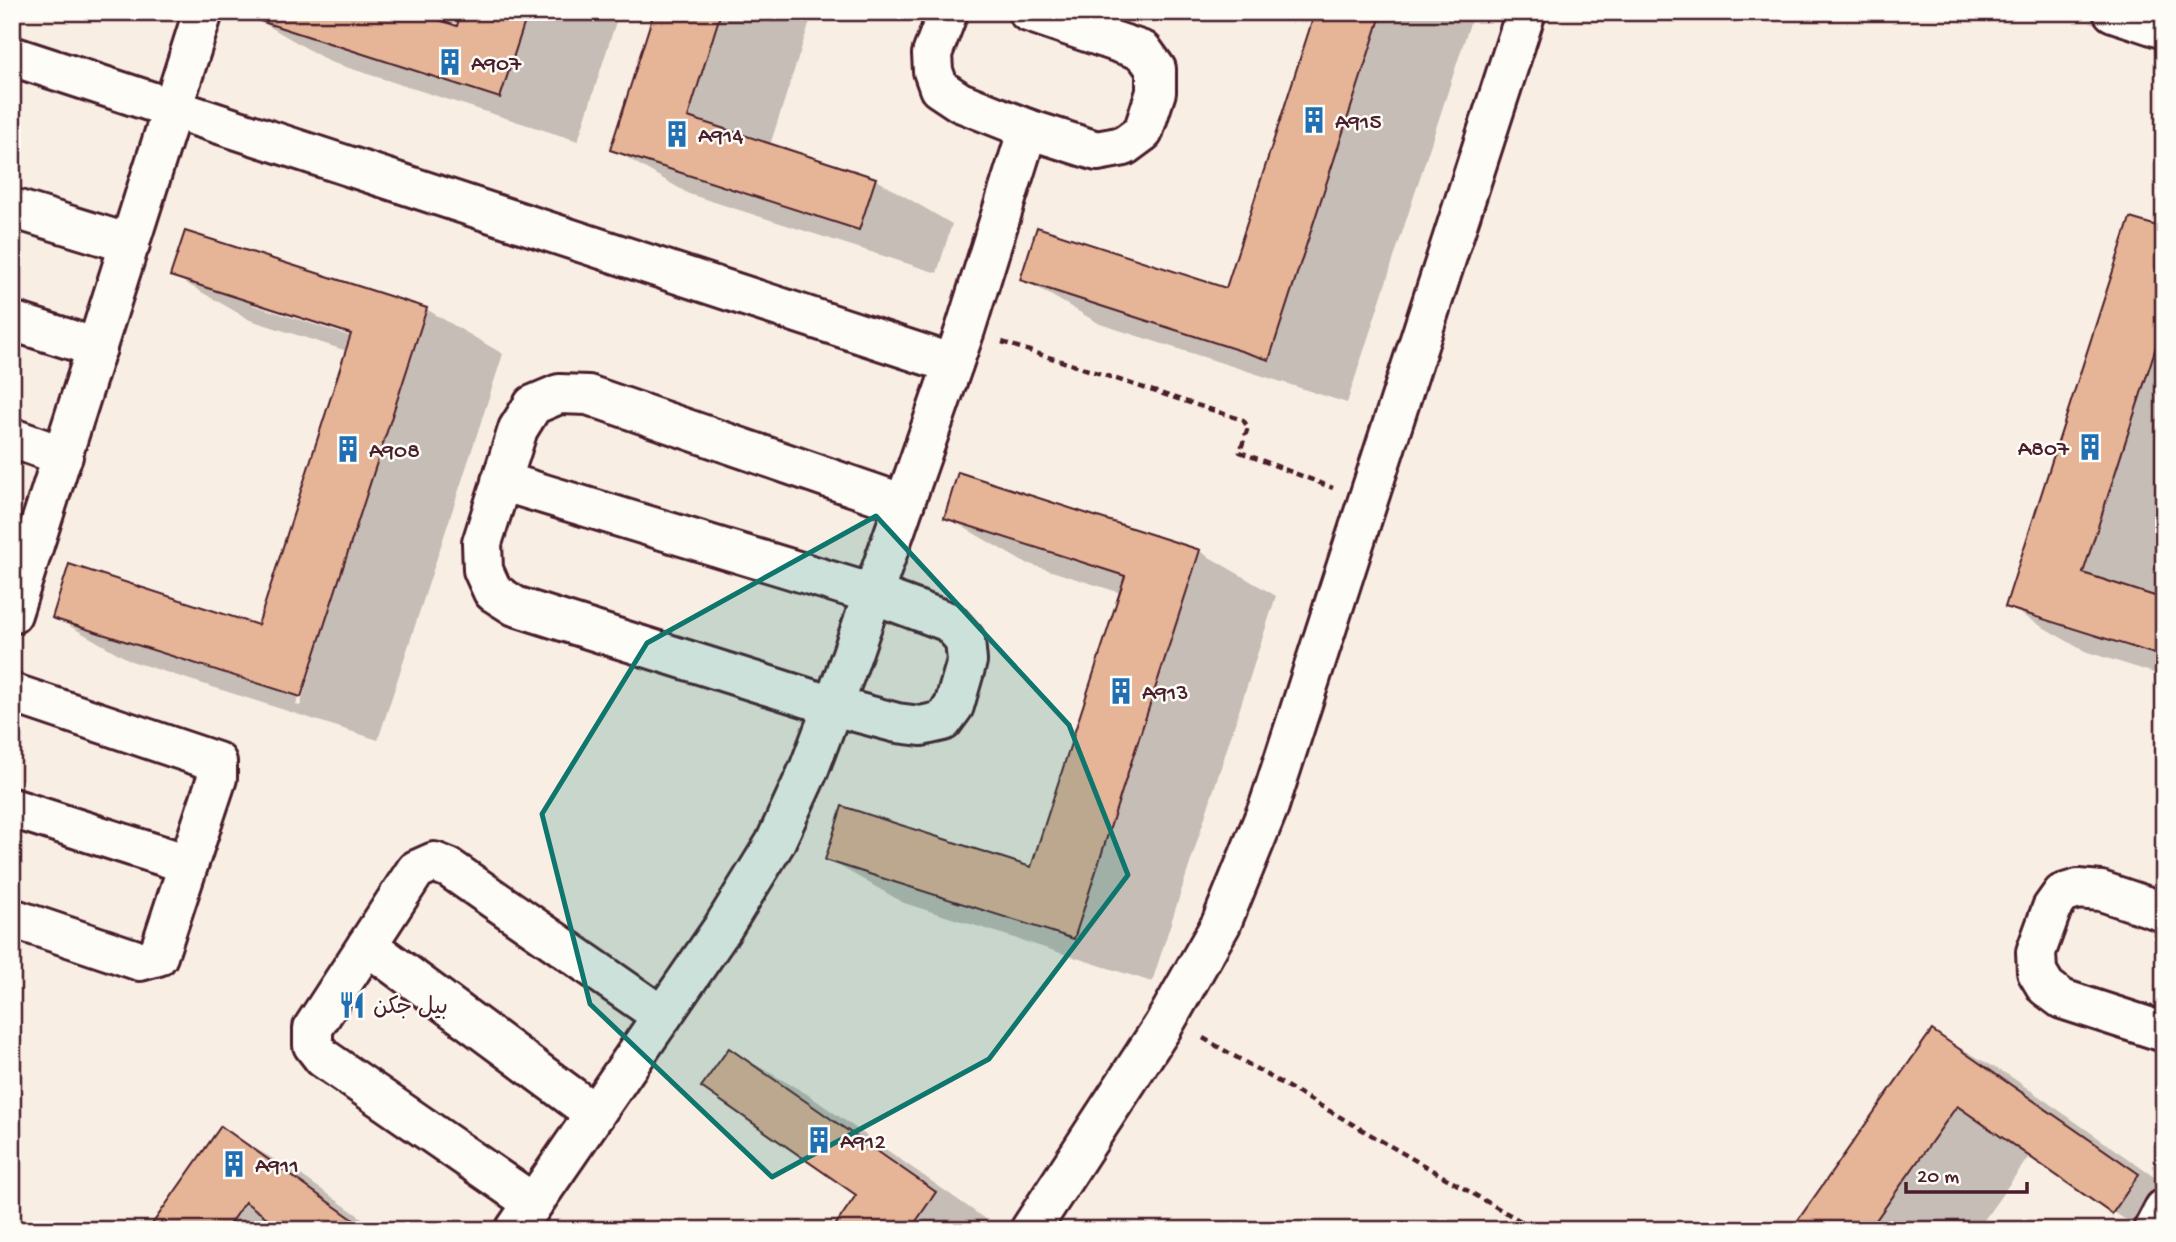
<svg xmlns="http://www.w3.org/2000/svg" width="2176" height="1242" viewBox="0 0 2176 1242" font-family="'Gochi Hand','Playpen Sans Arabic',sans-serif">
<rect width="100%" height="100%" fill="#f8eee4"/>
<filter id="ink" filterUnits="userSpaceOnUse"><feTurbulence type="fractalNoise" baseFrequency=".0143" numOctaves="2"/><feDisplacementMap in="SourceGraphic" scale="14" xChannelSelector="R" yChannelSelector="G"/><feConvolveMatrix kernelMatrix="1 2 1 2 8 2 1 2 1" color-interpolation-filters="sRGB"/></filter>
<g filter="url(#ink)">
<g fill="#0003" fill-rule="evenodd">
<polygon points="157,12 182,12 179,19"/>
<polygon points="463,12 619,12 578,141 330,62 253,17 458,28"/>
<polygon points="656,12 813,12 770,145 875,179 952,224 937,273 689,194 612,149"/>
<polygon points="1311,12 1464,12 1472,17 1347,403 1100,324 1023,279 1227,290 1316,14"/>
<polygon points="2164,230 2164,676 2084,651 2007,606"/>
<path d="M172 275 426 309 503 354 378 740 131 661 54 617 259 627 347 351 250 320ZM253 301 360 335 359 339 253 305ZM311 661H314L300 706 296 705Z"/>
<polygon points="946,517 1199,551 1276,596 1152,982 904,903 827,859 1032,869 1121,593 1023,562"/>
<polygon points="1932,1032 2010,1076 2164,1184 2164,1230 2143,1230 2113,1212 2030,1155 1977,1230 1793,1230"/>
<polygon points="730,1050 807,1094 1001,1230 834,1230 859,1194"/>
<polygon points="221,1129 298,1173 379,1230 150,1230"/>
</g>
<g fill="#e6b597" stroke="#4a1f2b" stroke-width="2">
<polygon points="253,12 415,12 457,26 461,12 528,12 500,98 251,18"/>
<polygon points="654,12 721,12 688,117 876,178 859,230 610,150"/>
<polygon points="1315,12 1382,12 1269,360 1020,280 1037,227 1226,288"/>
<polygon points="2130,218 2164,228 2164,322 2083,573 2164,599 2164,657 2005,607"/>
<polygon points="185,231 427,308 301,697 52,618 69,564 258,625 351,334 170,276"/>
<polygon points="958,472 1200,550 1074,939 825,860 842,806 1031,867 1125,576 944,518"/>
<polygon points="1932,1030 2139,1174 2112,1214 1957,1106 1869,1230 1791,1230"/>
<polygon points="729,1048 936,1192 910,1230 832,1230 856,1195 701,1087"/>
<polygon points="221,1126 368,1230 284,1230 245,1202 225,1230 148,1230"/>
</g>
<g fill="none" stroke-linecap="round" stroke-linejoin="round">
<defs>
<g id="minor">
<polyline points="948,12 932,54 933,71 939,88 960,102 1028,129 1097,151 1124,146 1143,132 1156,92 1156,69 1143,51 1028,12"/>
<polyline points="2113,12 2164,29"/>
<polyline points="12,56 953,364"/>
<polyline points="12,208 130,244"/>
<polyline points="12,321 97,348"/>
<polyline points="12,438 63,456"/>
<polyline points="501,481 873,594 949,622 965,640 967,661 954,706 943,721 921,726 897,723 833,706 515,606 493,592 483,570 482,543 518,429 533,405 559,394 588,395 904,504"/>
<polyline points="12,614 203,12"/>
<polyline points="12,693 217,762 217,778 158,956 140,961 12,918"/>
<polyline points="12,808 188,864"/>
<polyline points="2164,912 2101,891 2078,889 2062,894 2052,908 2036,952 2037,972 2046,987 2062,999 2164,1032"/>
<polyline points="367,945 595,1114"/>
<polyline points="533,1203 323,1058 313,1045 313,1028 416,870 434,862 449,868 662,1016"/>
<polyline points="515,1230 722,929 775,843 809,769 845,674 965,330 1028,129"/>
<polyline points="1030,1230 1163,1026 1221,924 1269,806 1526,12"/>
<polyline points="2153,1230 2164,1209"/>
</g>
</defs>
<use href="#minor" stroke="#4a1f2b" stroke-width="44"/>
<g stroke="#4a1f2b" stroke-width="4.5" stroke-dasharray="7 5" stroke-linecap="butt">
<polyline points="1002,342 1243,420 1248,427 1240,452 1333,488"/>
<polyline points="1203,1038 1536,1230"/>
</g>
<use href="#minor" stroke="#fdfcf7" stroke-width="38"/>
</g>
</g>
<path fill="#0f766e" fill-opacity="0.2" stroke="#0f766e" stroke-width="5" stroke-linejoin="round" d="M876 516 1069 725 1128 875 989 1059 772 1177 590 1004 542 814 647 643Z"/>
<defs>
<symbol id="building-bare" viewBox="-9 -9 18 18"><path d="M-4-6H4V6H1V3H-1V6H-4ZM-2.5-4.3h1.7v1.8h-1.7ZM.8-4.3h1.7v1.8H.8ZM-2.5-1h1.7V.8h-1.7ZM.8-1h1.7V.8H.8Z" fill="#1f6fb2" stroke="#fdfcf7" stroke-width="2.5" paint-order="stroke"/></symbol>
<symbol id="restaurant-bare" viewBox="-9 -9 18 18"><path d="M-5-6h1v4h1v-4h1v4h1v-4h1v5L-1.5 .5V6h-2V.5L-5-1ZM5-6V6H3V1.5H1.5Q1.5-4 5-6Z" fill="#1f6fb2" stroke="#fdfcf7" stroke-width="2.5" paint-order="stroke"/></symbol>
</defs>
<g fill-rule="evenodd">
<use href="#building-bare" x="431" y="43" width="38" height="38"/>
<use href="#building-bare" x="1295" y="101" width="38" height="38"/>
<use href="#building-bare" x="658" y="115" width="38" height="38"/>
<use href="#building-bare" x="2071" y="428" width="38" height="38"/>
<use href="#building-bare" x="329" y="430" width="38" height="38"/>
<use href="#building-bare" x="1102" y="672" width="38" height="38"/>
<use href="#restaurant-bare" x="333" y="986" width="38" height="38"/>
<use href="#building-bare" x="800" y="1121" width="38" height="38"/>
<use href="#building-bare" x="215" y="1145" width="38" height="38"/>
</g>
<g text-anchor="middle" stroke-width="5" stroke-linejoin="round" paint-order="stroke">
<g font-size="23" fill="#4a1f2b" stroke="#fdfcf7" text-anchor="start">
<text x="471" y="70">A907</text>
<text x="1335" y="128">A915</text>
<text x="698" y="142">A914</text>
<text x="2069" y="455" text-anchor="end">A807</text>
<text x="369" y="457">A908</text>
<text x="1142" y="699">A913</text>
<text x="373" y="1013">بيل جكن</text>
<text x="840" y="1148">A912</text>
<text x="255" y="1172">A911</text>
</g>
</g>
<rect width="2176" height="1242" fill="none" stroke="#fdfcf7" stroke-width="42"/>
<rect x="21" y="21" width="2134" height="1200" fill="none" stroke="#4a1f2b" stroke-width="2.5" filter="url(#ink)"/>
<path d="M1906 1182v10h121v-10" fill="none" stroke="#4a1f2b" stroke-width="3.5"/>
<text x="1917" y="1182" font-size="21" fill="#4a1f2b" stroke="#fdfcf7" stroke-width="5" paint-order="stroke">20 m</text>
</svg>
